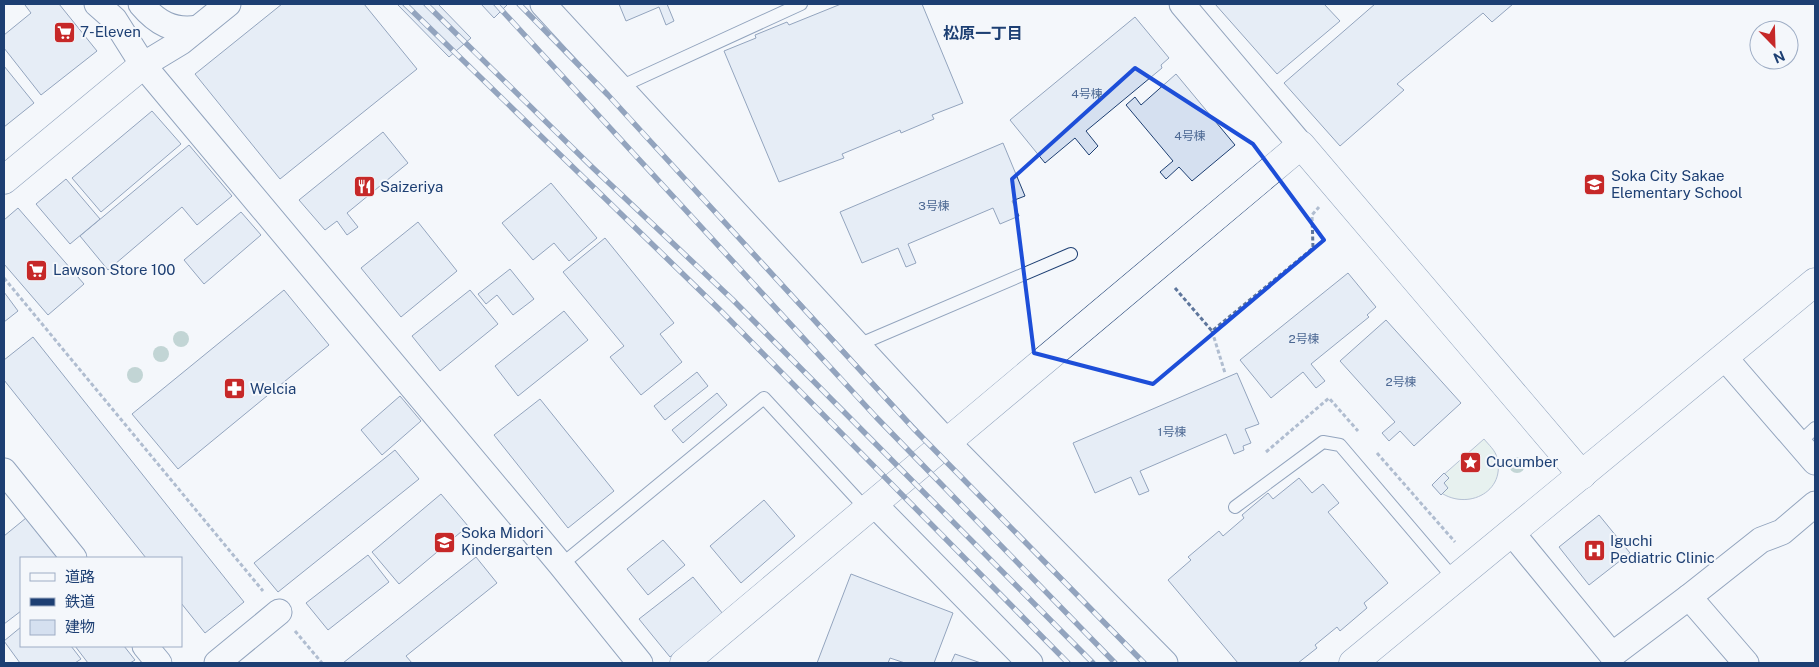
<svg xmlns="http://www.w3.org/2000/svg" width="1819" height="667" viewBox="0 0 1819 667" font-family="'Public Sans','Noto Sans JP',sans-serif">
<rect width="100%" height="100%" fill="#f4f7fb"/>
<path fill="#d7e8df" stroke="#687fa3" d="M1484 439C1488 444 1496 451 1497 458 1507 495 1459 515 1432 485Z"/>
<g fill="#d5e0f0" stroke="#1d3f73">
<polygon points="27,4 59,4 97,51 41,95 4,48 4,35 31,13 25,5"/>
<polygon points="282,4 364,4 417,69 280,179 195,74"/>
<polygon points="397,4 438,4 471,38 449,57"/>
<polygon points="481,4 508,4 494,18"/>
<polygon points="619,4 667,4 674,21 666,25 659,7 626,21"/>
<polygon points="841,4 922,4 963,103 932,115 934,119 901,133 900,130 842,154 844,158 779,182 724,51 756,38 755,35 787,22 789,25"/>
<polygon points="1215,4 1324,4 1340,21 1277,74"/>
<polygon points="1375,4 1513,4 1492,22 1483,13 1397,84 1404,90 1340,146 1284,83"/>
<polygon points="1135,17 1169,58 1161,65 1162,68 1086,131 1098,146 1089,155 1075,138 1045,163 1010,120"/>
<polygon points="4,66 34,103 4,127"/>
<polygon points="1176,74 1235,145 1192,181 1179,167 1166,179 1160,172 1173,161 1126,105 1135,97 1141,105"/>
<polygon points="152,111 181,144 101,212 72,178"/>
<polygon points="383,132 408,163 347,213 358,227 347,235 337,221 325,230 299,200"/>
<polygon points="1003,143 1025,196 1012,201 1019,216 1000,224 993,208 908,244 916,263 906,267 898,248 862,263 840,212"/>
<polygon points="189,145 232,196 197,225 182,207 108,270 80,236"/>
<polygon points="66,179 100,219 70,244 36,204"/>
<polygon points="551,183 597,238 569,261 554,243 533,260 502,223"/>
<polygon points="18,208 84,284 48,315 4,264 4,220"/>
<polygon points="241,212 261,235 204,284 184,260"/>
<polygon points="418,222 457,271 401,317 361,268"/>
<polygon points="605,238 674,323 660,334 682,362 641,395 610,357 624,346 563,272"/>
<polygon points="510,269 534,299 513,315 497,295 486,304 478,294"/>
<polygon points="1348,273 1376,307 1367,315 1369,317 1311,364 1325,381 1316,388 1303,372 1271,398 1240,360"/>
<polygon points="284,290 329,345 178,469 132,414"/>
<polygon points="470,290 498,324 440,371 412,336"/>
<polygon points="4,292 18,311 4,322"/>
<polygon points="564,311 588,340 518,396 495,366"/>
<polygon points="1386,320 1461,403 1414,446 1400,431 1389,441 1382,433 1395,422 1340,361"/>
<polygon points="33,337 244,602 205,633 181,603 181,558 146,558 4,380 4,360"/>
<polygon points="697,372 708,386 665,420 654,406"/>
<polygon points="1237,373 1259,424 1245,429 1251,443 1243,446 1244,450 1234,454 1226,434 1140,471 1149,491 1139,495 1131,477 1095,493 1073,443"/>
<polygon points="717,393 727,405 683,443 672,430"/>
<polygon points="400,396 421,421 382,455 361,430"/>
<polygon points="540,399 614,491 568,528 494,435"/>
<polygon points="395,450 419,479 278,592 254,563"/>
<polygon points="1444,473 1449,478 1444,483 1448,488 1441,495 1432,485"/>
<polygon points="1299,478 1312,493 1323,484 1339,503 1328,512 1388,583 1364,603 1367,608 1340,631 1337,627 1315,645 1317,648 1298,663 1238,663 1168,580 1191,560 1188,557 1219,531 1223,536 1244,518 1242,515 1268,493 1273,499"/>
<polygon points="441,494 468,526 399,584 372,552"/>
<polygon points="764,500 795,536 741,583 710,546"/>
<polygon points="1599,515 1630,553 1589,585 1559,547"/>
<polygon points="26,518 58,558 21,558 21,611 4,624 4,536"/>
<polygon points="663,540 685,565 648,595 627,569"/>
<polygon points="368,555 389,582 328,630 306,603"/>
<polygon points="476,557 497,583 406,656 412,663 343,663"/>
<polygon points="851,574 953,613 934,663 905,663 890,658 888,663 817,663"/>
<polygon points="693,577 723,614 670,657 639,619"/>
<polygon points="21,627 21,646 71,646 81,659 75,663 20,663 4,641"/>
<polygon points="75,646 124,646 135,660 130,663 88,663"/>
<polygon points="955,654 981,663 951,663"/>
</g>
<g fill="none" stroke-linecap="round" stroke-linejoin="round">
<defs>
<g id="lane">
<polyline points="620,87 801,4"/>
<polyline points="858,345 1071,254"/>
<polyline points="1799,443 1815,428"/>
<polyline points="1235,507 1323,442 1340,445 1455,580"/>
<polyline points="561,565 764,398 858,500"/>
</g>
<g id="street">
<polyline points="97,4 114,19 143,65 561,565 640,663"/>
<path d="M141 4C157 23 173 32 198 28"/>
<polyline points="543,4 947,442 1165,663"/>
<polyline points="1182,4 1301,145"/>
<polyline points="143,65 181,42 228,4"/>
<polyline points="1725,358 1815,462"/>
<polyline points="4,471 74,558"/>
<polyline points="874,504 1030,663"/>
<polyline points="1512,533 1612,655 1689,597 1746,663"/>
<polyline points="1689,597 1761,540 1782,532 1815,504"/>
<polyline points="145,646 159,663"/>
<polyline points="217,663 279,612"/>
</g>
<g id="secondary">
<polyline points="4,180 143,65"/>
<polyline points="684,663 1301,145 1582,475"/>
<polyline points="1353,663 1815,282"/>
</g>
</defs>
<use href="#lane" stroke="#1d3f73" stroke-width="14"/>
<use href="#street" stroke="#1d3f73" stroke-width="27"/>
<use href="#secondary" stroke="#1d3f73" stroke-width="29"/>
<g stroke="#5e769c" stroke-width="3" stroke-dasharray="4 2.5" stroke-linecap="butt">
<polyline points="4,278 263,591"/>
<polyline points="1175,288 1212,331 1313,248 1312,215 1319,207"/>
<polyline points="1212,331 1225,373"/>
<polyline points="1266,452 1329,398 1358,431"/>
<polyline points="1377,453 1455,542"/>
<polyline points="295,631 322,663"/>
</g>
<use href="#lane" stroke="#f4f7fb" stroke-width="12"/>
<use href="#street" stroke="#f4f7fb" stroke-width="25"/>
<use href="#secondary" stroke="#f4f7fb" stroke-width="28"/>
<defs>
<g id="rail">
<polyline points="405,4 721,311 1068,663"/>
<polyline points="426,4 592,167 732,299 1093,663"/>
<polyline points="496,4 876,417 1115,663"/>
<polyline points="519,4 608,95 913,428 1144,663"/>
</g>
</defs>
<use href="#rail" stroke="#1d3f73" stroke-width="5.5"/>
<use href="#rail" stroke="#f4f7fb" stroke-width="4" stroke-dasharray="11" stroke-linecap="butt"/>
</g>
<g fill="#86aba6">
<circle cx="181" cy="339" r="8"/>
<circle cx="161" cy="354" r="8"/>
<circle cx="135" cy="375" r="8"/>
<circle cx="1517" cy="465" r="8"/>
</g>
<path d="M0 0H1819V667H0ZM1135 68 1253 144 1324 240 1153 384 1034 353 1012 179Z" fill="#f4f7fb" fill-opacity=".55" fill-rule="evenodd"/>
<path fill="none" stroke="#1d4ed8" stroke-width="4" stroke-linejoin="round" d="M1135 68 1253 144 1324 240 1153 384 1034 353 1012 179Z"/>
<defs>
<symbol id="supermarket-square" viewBox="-11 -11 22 22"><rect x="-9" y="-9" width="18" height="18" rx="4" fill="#c62828" stroke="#f4f7fb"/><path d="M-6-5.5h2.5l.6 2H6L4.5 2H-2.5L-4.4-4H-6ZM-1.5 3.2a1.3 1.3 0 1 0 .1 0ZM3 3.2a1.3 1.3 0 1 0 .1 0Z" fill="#fff"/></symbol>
<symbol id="school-square" viewBox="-11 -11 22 22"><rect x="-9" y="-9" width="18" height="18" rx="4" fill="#c62828" stroke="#f4f7fb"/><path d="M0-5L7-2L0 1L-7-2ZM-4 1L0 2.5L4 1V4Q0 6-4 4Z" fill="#fff"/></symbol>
<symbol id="restaurant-square" viewBox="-11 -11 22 22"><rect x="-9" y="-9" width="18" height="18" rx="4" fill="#c62828" stroke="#f4f7fb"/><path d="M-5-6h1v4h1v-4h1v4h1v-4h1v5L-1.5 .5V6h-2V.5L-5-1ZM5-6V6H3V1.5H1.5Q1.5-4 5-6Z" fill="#fff"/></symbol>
<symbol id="pharmacy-square" viewBox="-11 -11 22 22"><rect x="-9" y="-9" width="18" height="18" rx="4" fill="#c62828" stroke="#f4f7fb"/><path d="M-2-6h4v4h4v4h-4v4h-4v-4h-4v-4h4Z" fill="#fff"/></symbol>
<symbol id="sight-square" viewBox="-11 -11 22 22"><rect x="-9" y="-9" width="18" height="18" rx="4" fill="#c62828" stroke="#f4f7fb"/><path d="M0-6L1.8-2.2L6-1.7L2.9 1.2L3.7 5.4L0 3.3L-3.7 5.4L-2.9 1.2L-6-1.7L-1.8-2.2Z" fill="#fff"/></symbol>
<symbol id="hospital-square" viewBox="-11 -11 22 22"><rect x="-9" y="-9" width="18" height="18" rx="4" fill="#c62828" stroke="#f4f7fb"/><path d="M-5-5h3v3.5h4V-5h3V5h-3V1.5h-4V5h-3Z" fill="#fff"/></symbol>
</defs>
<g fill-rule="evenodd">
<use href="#supermarket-square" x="52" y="20" width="25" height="25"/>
<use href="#school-square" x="1582" y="172" width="25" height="25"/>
<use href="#restaurant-square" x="352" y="174" width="25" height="25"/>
<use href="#supermarket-square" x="24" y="258" width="25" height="25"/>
<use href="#pharmacy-square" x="222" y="376" width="25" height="25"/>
<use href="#sight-square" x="1458" y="450" width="25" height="25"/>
<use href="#school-square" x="432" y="530" width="25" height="25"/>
<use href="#hospital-square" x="1582" y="538" width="25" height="25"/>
</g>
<g text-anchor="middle" stroke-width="4" stroke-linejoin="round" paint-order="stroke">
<g font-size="12" fill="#4b6792">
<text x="1087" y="98">4号棟</text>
<text x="1190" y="140">4号棟</text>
<text x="934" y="210">3号棟</text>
<text x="1304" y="343">2号棟</text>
<text x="1401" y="386">2号棟</text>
<text x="1172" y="436">1号棟</text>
</g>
<g font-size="15" fill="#1d3f73" stroke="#f4f7fb" text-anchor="start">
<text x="80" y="37">7-Eleven</text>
<text x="1611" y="181">Soka City Sakae<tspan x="1611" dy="17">Elementary School</tspan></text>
<text x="380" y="192">Saizeriya</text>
<text x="53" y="275">Lawson Store 100</text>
<text x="250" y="394">Welcia</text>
<text x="1486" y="467">Cucumber</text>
<text x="461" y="538">Soka Midori<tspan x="461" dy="17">Kindergarten</tspan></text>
<text x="1610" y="546">Iguchi<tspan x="1610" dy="17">Pediatric Clinic</tspan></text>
</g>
<g font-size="16" font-weight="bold" fill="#1d3f73" stroke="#f4f7fb">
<text x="983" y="39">松原一丁目</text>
</g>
</g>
<rect width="1819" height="667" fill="none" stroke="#1d3f73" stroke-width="10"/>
<rect x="20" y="557" width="162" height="90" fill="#f4f7fb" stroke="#9eadc5"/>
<rect x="30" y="573" width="25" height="8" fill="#f4f7fb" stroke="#9eadc5"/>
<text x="65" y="582" font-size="15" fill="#1d3f73">道路</text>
<rect x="30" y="598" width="25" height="8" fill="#1d3f73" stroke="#9eadc5"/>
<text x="65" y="607" font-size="15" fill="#1d3f73">鉄道</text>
<rect x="30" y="620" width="25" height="15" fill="#d5e0f0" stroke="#9eadc5"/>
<text x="65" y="632" font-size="15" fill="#1d3f73">建物</text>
<g transform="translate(1774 45) rotate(157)"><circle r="24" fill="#f4f7fb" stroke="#9eadc5"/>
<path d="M0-4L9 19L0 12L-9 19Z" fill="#c62828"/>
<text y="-8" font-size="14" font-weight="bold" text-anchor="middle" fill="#1d3f73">N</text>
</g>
</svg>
